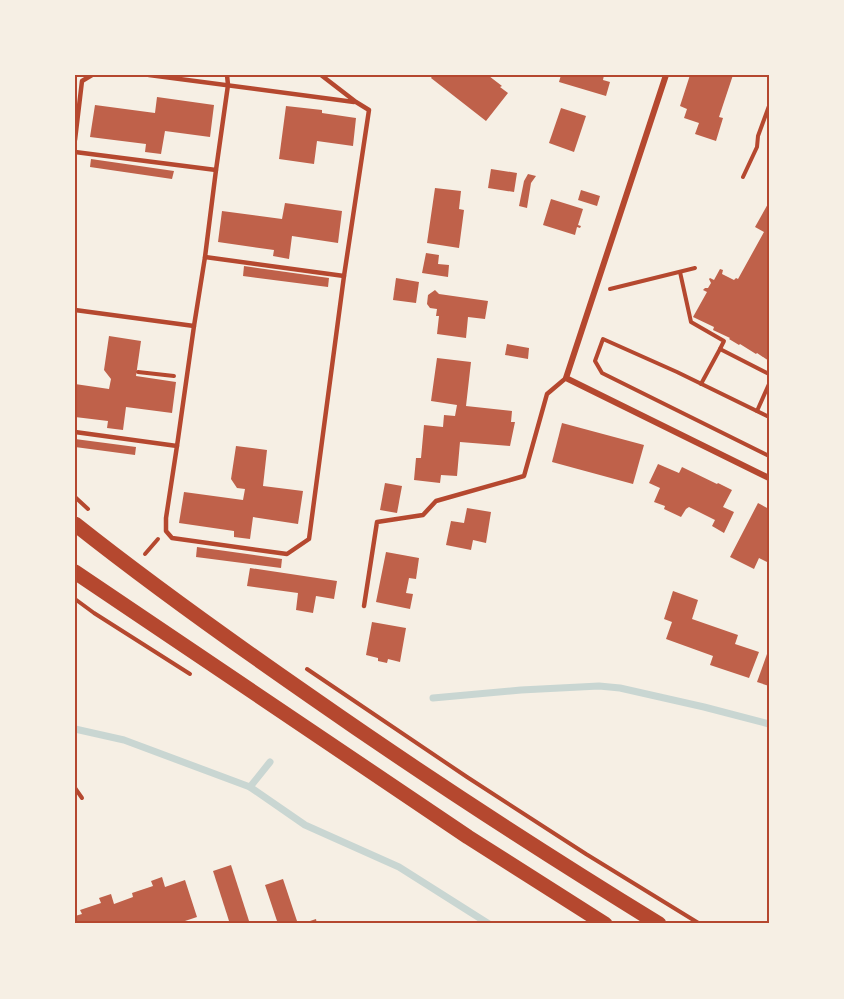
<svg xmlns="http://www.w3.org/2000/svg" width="844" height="999" viewBox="0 0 844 999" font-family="'Crimson Pro',serif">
<rect width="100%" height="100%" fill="#f6efe4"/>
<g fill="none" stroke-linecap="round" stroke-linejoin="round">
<g stroke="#c9d6d2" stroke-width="7">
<polyline points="433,698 521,690 599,686 620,688 704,707 769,724"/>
<polyline points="75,729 124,740 250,787 305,825 399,867 489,924"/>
<polyline points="250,787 270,762"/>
</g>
</g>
<g fill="#bf614a">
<polygon points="433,75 490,75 489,76 502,86 500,87 508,93 486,121 431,78"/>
<polygon points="561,75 604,75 603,80 610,82 606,96 559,82"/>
<polygon points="690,75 733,75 719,117 723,118 716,141 695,134 699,123 684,118 687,109 680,106"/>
<polygon points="157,97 214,105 210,137 165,131 161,154 145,152 146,144 90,137 95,105 155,113"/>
<polygon points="286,106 322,110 322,113 356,118 353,146 317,141 314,164 279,159"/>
<polygon points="561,108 586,116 574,152 549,143"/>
<polygon points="91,159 174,171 172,179 90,167"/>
<polygon points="491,169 517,173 514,192 488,188"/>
<polygon points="528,174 536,176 531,183 527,208 519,206 524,181"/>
<polygon points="435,188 461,191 459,209 464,210 459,248 427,243"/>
<polygon points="581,190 600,196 597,206 578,200"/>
<polygon points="551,199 583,209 578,225 581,226 580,228 577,227 575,235 543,225"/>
<polygon points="769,202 769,361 757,353 756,354 740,344 739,345 729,339 730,338 713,330 714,327 693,317 707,292 703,290 705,288 708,288 711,283 709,279 710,278 714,280 720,269 723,270 722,274 734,280 736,278 738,279 764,232 755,227"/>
<polygon points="285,203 342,211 338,243 292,236 289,259 273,256 274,250 218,242 222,211 282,219"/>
<polygon points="426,253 439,255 438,264 449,265 448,277 422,273"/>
<polygon points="244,266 329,278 328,287 243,276"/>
<polygon points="396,278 419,282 416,303 393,300"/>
<polygon points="435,290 439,294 488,301 485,319 468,317 466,338 437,334 439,316 436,316 437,309 430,308 427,304 428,295"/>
<polygon points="109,336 141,341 136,376 176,382 172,413 126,407 123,430 107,428 108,421 75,417 75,384 109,389 111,379 104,370"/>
<polygon points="507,344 529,348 528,359 505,355"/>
<polygon points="437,358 471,362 466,406 512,411 511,422 515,422 510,446 460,442 457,476 441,475 440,483 414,480 416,458 421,458 424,425 443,427 444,415 455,416 457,405 431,401"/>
<polygon points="562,423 644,445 633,484 552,462"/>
<polygon points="75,439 136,447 135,455 75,447"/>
<polygon points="236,446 267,450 263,486 303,491 298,524 253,517 250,539 234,537 234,531 179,523 184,492 243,500 245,489 237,488 231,479"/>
<polygon points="658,464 679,473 682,467 717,484 718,483 732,490 723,507 734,512 724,533 712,526 715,520 689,507 686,509 681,517 664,509 665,506 654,502 660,488 649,483"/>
<polygon points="385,483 402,486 397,513 380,510"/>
<polygon points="758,503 769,509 769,563 759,558 754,569 730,557"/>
<polygon points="467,508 491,512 486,543 473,540 471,550 446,545 451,521 464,523"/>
<polygon points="197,547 282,559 281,568 196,557"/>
<polygon points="386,552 419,558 416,579 409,578 406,593 413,594 410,609 376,602"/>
<polygon points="250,568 337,581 334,599 316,596 313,613 296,610 298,593 247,586"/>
<polygon points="673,591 698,600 692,619 738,635 735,644 759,652 749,678 710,665 713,656 666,639 672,622 664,619"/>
<polygon points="372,622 406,628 400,662 388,659 387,663 378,661 378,658 366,655"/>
<polygon points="767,654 769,655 769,686 757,682"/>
<polygon points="231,865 250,924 230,924 213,871"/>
<polygon points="162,877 165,887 185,880 197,917 176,924 170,924 170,921 162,924 75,924 75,916 82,914 80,910 101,903 99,898 111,894 114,904 133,897 132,893 153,886 151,881"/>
<polygon points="283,879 298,924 278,924 265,885"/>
<polygon points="316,919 317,924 301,924"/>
</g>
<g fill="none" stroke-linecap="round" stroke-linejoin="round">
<g stroke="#b5482f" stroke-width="4">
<polyline points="743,177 757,147 758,136 769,106"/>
<polyline points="680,272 691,322 724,341 720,349"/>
<polyline points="610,289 695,268"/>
<polyline points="138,372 174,376"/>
<polyline points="701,384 720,349 769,374"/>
<polyline points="757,411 769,384"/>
<polyline points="769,417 677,372 603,339 595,361 602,373 769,456"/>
<polyline points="75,497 88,509"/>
<polyline points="145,554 158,539"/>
<polyline points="75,599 94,613 190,674"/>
<polyline points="307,669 467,777 586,854 700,924"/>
<polyline points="75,788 82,798"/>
</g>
<g stroke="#b5482f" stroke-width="4.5">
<polyline points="149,75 354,102"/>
<polyline points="75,140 82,81 92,75"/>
<polyline points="75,152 216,170"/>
<polyline points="205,257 344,276"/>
<polyline points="75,310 194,326"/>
<polyline points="75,432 177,446 166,518 166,531 172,538 287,554 309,539 344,276 369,110 356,102 321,75"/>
<polyline points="177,446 194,326 205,257 216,170 228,85 227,75"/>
<polyline points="364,606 377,522 423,515 436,501 524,476 547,394 566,378"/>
</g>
<polyline stroke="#b5482f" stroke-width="6" points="666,75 566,378 769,478"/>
<g stroke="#b5482f" stroke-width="15">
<path d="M75 524C152 585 232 642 313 698 426 777 542 852 659 924"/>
<polyline points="75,572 468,837 605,924"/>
</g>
</g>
<rect width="844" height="999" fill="none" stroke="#f6efe4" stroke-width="153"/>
<rect x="76" y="76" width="692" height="846" fill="none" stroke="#b5482f" stroke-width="2"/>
</svg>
